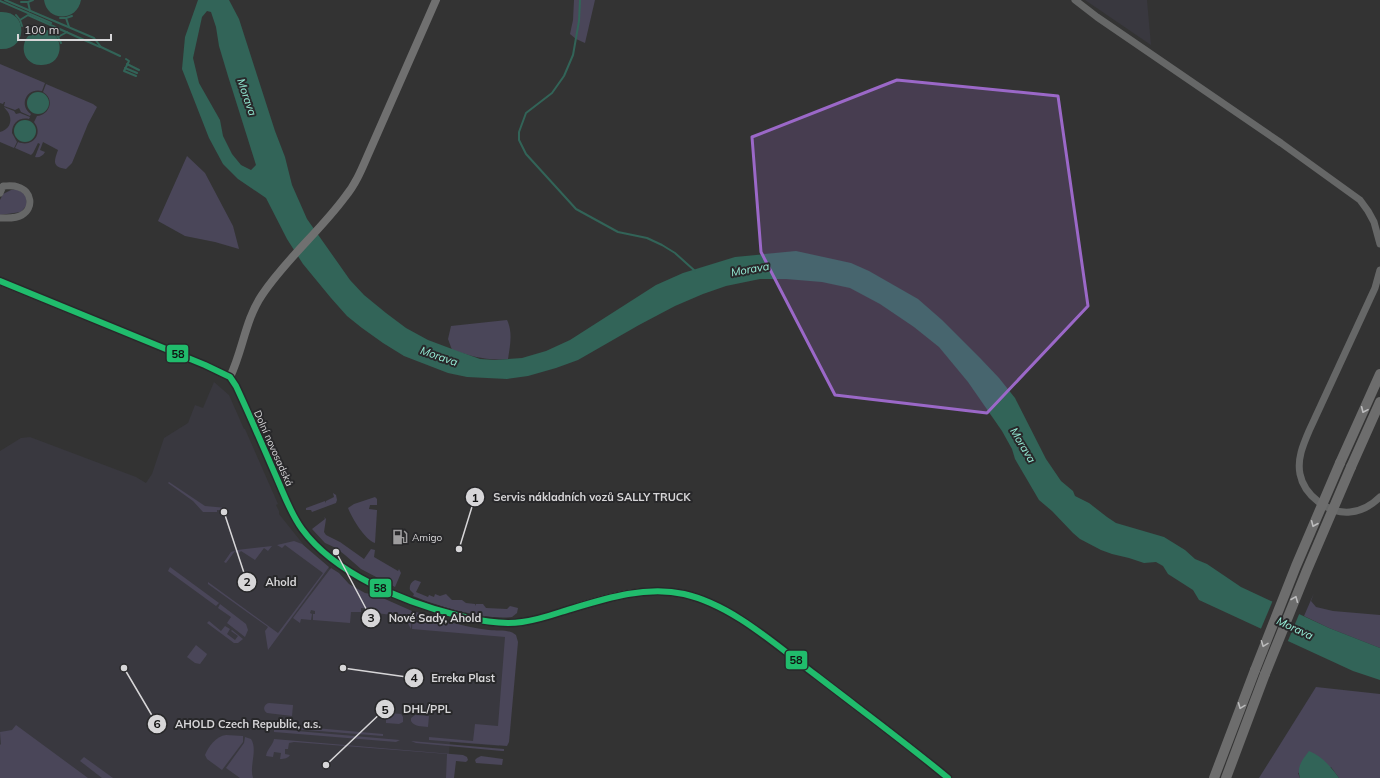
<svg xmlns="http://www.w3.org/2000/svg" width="1380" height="778" viewBox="0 0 1380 778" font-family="Mulish,sans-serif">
<rect width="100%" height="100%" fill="#333"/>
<g fill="#39383f">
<polygon points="1085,0 1147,0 1151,45"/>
<polygon points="214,382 229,395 244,429 245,429 278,504 276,505 279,511 279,514 307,549 315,557 338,575 348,585 365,595 415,613 439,621 508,634 499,746 450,742 447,778 0,778 0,451 21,438 30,437 136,477 146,483 152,474 164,438 188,423 195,405 203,408"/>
</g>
<g fill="#4a4659">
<polygon points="574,0 595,0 585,43 576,39 570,34 573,20"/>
<path d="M0 64 45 83 42 91C27 87 18 105 31 114L30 116 21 112 19 108 15 110 4 106 5 102H4L3 104 0 103Z"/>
<path d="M46 84 93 104 97 107 88 124 72 163 66 169C52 167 54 161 58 150L43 142 40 150 45 152C43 156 39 158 35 157L40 144 38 143 33 153 31 155 15 148 18 142C32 148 44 134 34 122L37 116C50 115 55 99 43 92Z"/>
<path d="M4 107 14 111 16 114 20 113 30 117 29 119C19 117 12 123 12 133L17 142 14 148 0 142V132C8 130 13 123 9 114 8 111 5 109 4 107Z"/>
<polygon points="187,156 205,173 233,226 239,249 215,242 185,236 158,221"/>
<polygon points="17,189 26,195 27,205 21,212 0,215 0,200 3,194 11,190"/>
<path d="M507 320C513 332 510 346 508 359 487 361 471 356 452 350L448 339 451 326Z"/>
<polygon points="169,482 205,506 227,508 227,511 217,510 217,512 203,512 193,501 168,483"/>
<polygon points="333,493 336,495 337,500 336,503 312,512 311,510 306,510 306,508 325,501 326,503 326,501 334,497"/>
<path d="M375 497 377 499V505H370L369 509 377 510V511L375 543C365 540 352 518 348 508L354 504Z"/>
<polygon points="324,517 326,519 324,532 326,535 340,542 364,559 371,549 375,550 374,557 398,571 399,569 401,573 395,587 361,569 345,555 336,548 325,543 312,529 325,519"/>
<polygon points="294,541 302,544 329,567 268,650 265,631 268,627 208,584 208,582 278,633 323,573 285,545 282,548 277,545"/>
<polygon points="272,546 268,551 264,548 255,560 241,551 238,554 235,551 226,563 224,562 231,552 237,550"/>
<polygon points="170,567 219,603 216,606 168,571"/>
<polygon points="331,568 339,573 349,584 365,593 376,595 412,611 411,629 405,618 400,616 376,613 376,609 361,608 361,612 351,612 350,623 313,620 313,614 315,614 315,611 311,610 310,613 312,614 311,620 301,619 300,623 293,618"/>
<path d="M415 580 421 582 416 592 428 597 429 595 434 597 435 594 440 596 446 594 452 600H462L466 603 475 604V606L476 604H483L486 608 507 609 510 606 518 608 517 613 512 617C484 620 440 607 413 596L414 594 410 590C409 586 411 582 415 580Z"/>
<polygon points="1314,593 1311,601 1316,607 1333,611 1380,615 1380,648 1329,628 1304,616"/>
<polygon points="220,604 246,624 248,630 245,637 227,623 231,617 218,608"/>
<path d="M413 611C438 619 464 627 489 630 498 631 509 629 516 635L518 642 509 742 507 746 429 740V737L473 741 475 724 498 726 505 637 412 629Z"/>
<polygon points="209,621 221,631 225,626 230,629 227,634 235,640 238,636 231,631 232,630 243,639 238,643 234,643 207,623"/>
<polygon points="196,645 207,654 206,656 200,664 195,663 187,657"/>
<polygon points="1316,687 1380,694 1380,778 1339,778 1331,767 1298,773 1300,778 1259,778"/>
<path d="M269 703 293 705 292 716 267 713C262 710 264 704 269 703Z"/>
<polygon points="386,711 390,711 390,713 401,714 403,717 403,722 399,724 386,723"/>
<path d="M415 715 429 716 428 727C422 726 414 727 411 721V718Z"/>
<polygon points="16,725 88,778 0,778 0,745 1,744 0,732 12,730"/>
<polygon points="293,726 383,734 383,736 293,729"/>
<polygon points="274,729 400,740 396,742 274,732"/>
<path d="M226 735 243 736V742L222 770 207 759 205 755C208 747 216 736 226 735Z"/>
<path d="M245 737 251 739C258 750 249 766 253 778H240L226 768 244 743Z"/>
<path d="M274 739 463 755 467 757 468 760 466 762 456 761 454 778H446L447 754 294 742 289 743 288 749H285V754L290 755C288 758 285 759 280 759L281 753 274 752 273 757 266 756C267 749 273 745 274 739Z"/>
<polygon points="411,741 504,749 504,751 502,751 416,743"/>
<polygon points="481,756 503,759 502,765 476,763 475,760 477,758"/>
<polygon points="84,757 113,778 102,778 80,761"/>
</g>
<g fill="#326458" fill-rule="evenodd">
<path d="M44 0H81C77 22 47 22 44 0Z"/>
<path d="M198 0H229L239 19 275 131 285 157 292 185 307 219 350 280 364 295 386 313 406 328 428 340 452 349 480 359 495 360 522 358 546 351 570 340 656 285 683 273 735 257 796 251 851 263 869 271 918 299 942 320 981 359 999 378 1015 398 1046 459 1061 481 1073 491 1075 496 1089 503 1107 517 1116 523 1164 537 1185 550 1195 559 1207 564 1241 587 1329 628 1380 648V680L1353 671 1199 600 1193 590 1168 574 1163 566 1156 562 1144 563 1129 558 1112 554 1101 550 1080 539 1073 533 1052 511 1039 500 1015 459 1012 449 1002 431 968 382 939 347 914 327 880 304 850 288 822 282 786 279H760L726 286 703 294 675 306 639 325 578 360 556 368 528 376 507 379 467 377 448 373 404 356 383 343 362 328 347 316 331 298 303 264 287 239 266 198 238 179 223 164 209 138 182 69 185 37ZM207 11 211 12 216 27 219 46 228 76 256 165 251 170 241 165 232 154 223 136 220 120 199 83 193 58 202 17Z"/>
<path d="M0 12C29 10 28 51 0 49Z"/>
<path d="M40 29C66 29 66 65 42 65 19 66 17 34 40 29Z"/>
<circle cx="38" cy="103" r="11"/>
<circle cx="25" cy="131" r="11"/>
<path d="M1309 751C1322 756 1331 767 1339 778H1300C1296 767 1303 759 1309 751Z"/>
</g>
<polygon fill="#333" points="1273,600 1300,612 1287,643 1260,631"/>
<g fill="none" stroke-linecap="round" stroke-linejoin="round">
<g stroke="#326458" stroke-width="2">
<polyline points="5,0 94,38 101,47 120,56"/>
<polyline points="580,0 579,21 573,55 564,76 552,93 526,113 519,132 519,140 526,154 576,209 618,232 647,238 662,245 675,253 695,271"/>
<polyline points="0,1 51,23"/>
<polyline points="21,2 28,2"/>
<polyline points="30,11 28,2 33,0"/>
<polyline points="16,15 20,20 28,15 100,47"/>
<polyline points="60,18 66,18 69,27"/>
<polyline points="66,18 72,16"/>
<polyline points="20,20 22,26"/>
<polyline points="54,32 58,37 67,32"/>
<polyline points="58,37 61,43"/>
<polyline points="126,59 129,61 124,71 136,76"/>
<polyline points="127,64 139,70"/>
<polyline points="125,68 137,73"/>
</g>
<g stroke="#666767" stroke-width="7">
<polyline points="1075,0 1097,17 1281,143 1360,200 1368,211 1374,222 1380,244"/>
<path d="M0 193 3 186C8 186 13 185 18 187 32 191 34 208 22 215 16 219 7 218 0 218"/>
<path d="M1380 270 1375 288 1309 431C1303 445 1297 459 1300 474 1304 495 1328 514 1350 512 1362 511 1372 505 1380 497"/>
</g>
<g stroke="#707070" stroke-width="8">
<path d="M0 281 205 365 230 377 236 386C251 418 264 449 278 481 285 497 291 514 302 529 335 574 404 602 456 615 477 620 500 625 522 622 536 620 549 616 561 612 601 600 643 585 684 594 733 605 778 647 817 676 861 710 906 743 948 778"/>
<path d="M230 377C243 350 245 320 262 295 286 259 320 231 345 197 355 185 361 171 367 157L436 0"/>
</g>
<g stroke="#6d6d6d" stroke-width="10">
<polyline points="1340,463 1380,374"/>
<polyline points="1351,467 1380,402"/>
<polyline points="1214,778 1255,670"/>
<polyline points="1226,778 1265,674"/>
</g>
<g stroke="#6d6d6d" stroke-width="10">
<polyline points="1255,670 1296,566 1340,463"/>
<polyline points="1265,674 1307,570 1351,467"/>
</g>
<defs>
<path id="bus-1" d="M0 281 205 365 230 377 236 386C251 418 264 449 278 481 285 497 291 514 302 529 335 574 404 602 456 615 477 620 500 625 522 622 536 620 549 616 561 612 601 600 643 585 684 594 733 605 778 647 817 676 861 710 906 743 948 778"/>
</defs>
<use href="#bus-1" stroke="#28282a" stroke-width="9"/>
<use href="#bus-1" stroke="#20bc6c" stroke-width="6"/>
</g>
<defs><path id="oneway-chevron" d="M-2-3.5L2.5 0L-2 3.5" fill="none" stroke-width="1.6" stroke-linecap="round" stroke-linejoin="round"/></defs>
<g stroke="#bcbcbd">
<use href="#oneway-chevron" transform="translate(1364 410) rotate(114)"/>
<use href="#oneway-chevron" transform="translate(1314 524) rotate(113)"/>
<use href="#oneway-chevron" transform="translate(1295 599) rotate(-68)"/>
<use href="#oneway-chevron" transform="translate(1264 644) rotate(111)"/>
<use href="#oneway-chevron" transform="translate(1241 706) rotate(111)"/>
</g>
<path fill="#9b68c8" fill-opacity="0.2" stroke="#9b68c8" stroke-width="3" stroke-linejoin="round" d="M897 80 1058 96 1088 306 987 413 835 395 761 252 752 137Z"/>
<defs>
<symbol id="fuel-bare" viewBox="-9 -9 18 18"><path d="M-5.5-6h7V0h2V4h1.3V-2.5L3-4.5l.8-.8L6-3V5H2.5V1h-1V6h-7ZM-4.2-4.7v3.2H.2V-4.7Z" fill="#9e9d9e" stroke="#28282a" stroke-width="2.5" paint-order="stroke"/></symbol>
</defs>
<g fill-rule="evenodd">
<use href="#fuel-bare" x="389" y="526" width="22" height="22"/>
</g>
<g text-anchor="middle" stroke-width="4" stroke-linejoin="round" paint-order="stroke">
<g font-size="10" fill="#d7d6d8" stroke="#28282a">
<text transform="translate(274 448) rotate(66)" y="4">Dolní novosadská</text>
</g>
<g font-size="10" fill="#d7d6d8" stroke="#28282a" text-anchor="start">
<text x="412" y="541">Amigo</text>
</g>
<g font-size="11" font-style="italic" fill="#97f0d9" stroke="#28282a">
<text transform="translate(247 97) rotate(71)" y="4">Morava</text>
<text transform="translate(750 269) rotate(-10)" y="4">Morava</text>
<text transform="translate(439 356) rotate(19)" y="4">Morava</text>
<text transform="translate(1023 445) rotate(59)" y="4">Morava</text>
<text transform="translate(1295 628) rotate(25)" y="4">Morava</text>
</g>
</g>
<path fill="none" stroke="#d7d6d8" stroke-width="1.5" d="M459 549L475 497M224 512L247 582M336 552L371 618M343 668L414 678M326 765L385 709M124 668L157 724"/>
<g fill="#d7d6d8" stroke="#28282a" stroke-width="1.5">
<circle cx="459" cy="549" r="4"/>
<circle cx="224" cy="512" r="4"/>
<circle cx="336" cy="552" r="4"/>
<circle cx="343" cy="668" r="4"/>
<circle cx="326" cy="765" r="4"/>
<circle cx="124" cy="668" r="4"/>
<circle cx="475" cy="497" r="10"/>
<circle cx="247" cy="582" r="10"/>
<circle cx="371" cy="618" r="10"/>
<circle cx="414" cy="678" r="10"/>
<circle cx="385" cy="709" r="10"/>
<circle cx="157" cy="724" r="10"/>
</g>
<g font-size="12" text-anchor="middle" font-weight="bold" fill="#111">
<text x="475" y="502">1</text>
<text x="247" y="586">2</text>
<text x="371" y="622">3</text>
<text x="414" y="682">4</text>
<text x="385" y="714">5</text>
<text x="157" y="728">6</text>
</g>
<g font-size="11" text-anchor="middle" font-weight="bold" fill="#d7d6d8" stroke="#28282a" stroke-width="4" stroke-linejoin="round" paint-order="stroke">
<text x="592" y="501">Servis nákladních vozů SALLY TRUCK</text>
<text x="281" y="586">Ahold</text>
<text x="435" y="622">Nové Sady, Ahold</text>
<text x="463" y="682">Erreka Plast</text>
<text x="427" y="713">DHL/PPL</text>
<text x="248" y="728">AHOLD Czech Republic, a.s.</text>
</g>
<g stroke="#28282a" stroke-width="1.5">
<rect x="166" y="344" width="23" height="19" rx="4" fill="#20bc6c"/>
<rect x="369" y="578" width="23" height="20" rx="4" fill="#20bc6c"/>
<rect x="785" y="650" width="23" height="20" rx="4" fill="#20bc6c"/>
</g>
<g font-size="11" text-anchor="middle" font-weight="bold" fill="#111">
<text x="178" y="358">58</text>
<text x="380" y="592">58</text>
<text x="796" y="664">58</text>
</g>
<path d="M18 34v6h93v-6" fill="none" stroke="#d7d6d8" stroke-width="2"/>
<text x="24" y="34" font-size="12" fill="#d7d6d8" stroke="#28282a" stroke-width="3" paint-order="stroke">100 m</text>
</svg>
